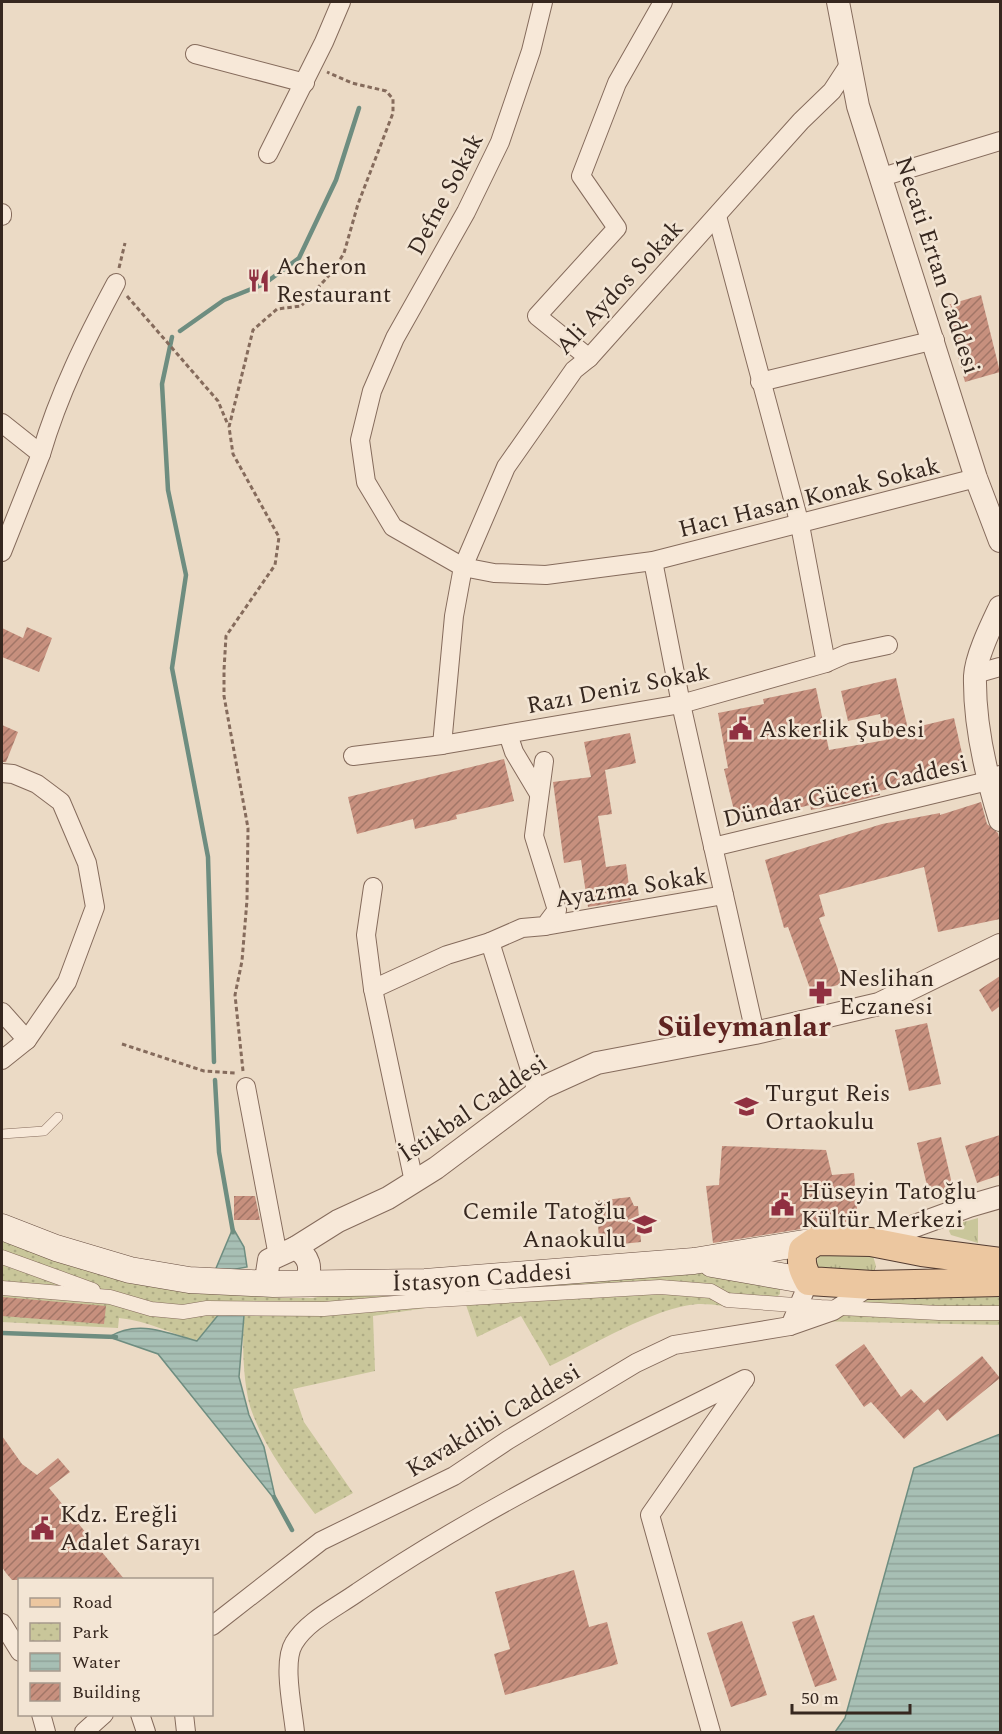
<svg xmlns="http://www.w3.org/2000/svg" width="1002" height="1734" viewBox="0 0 1002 1734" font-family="Spectral,serif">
<defs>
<pattern id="grass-tufts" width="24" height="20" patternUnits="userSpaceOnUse" patternTransform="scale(1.5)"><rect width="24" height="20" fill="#c9c69a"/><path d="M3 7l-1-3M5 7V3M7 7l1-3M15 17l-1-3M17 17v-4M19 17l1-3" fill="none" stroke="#adaa84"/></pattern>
<pattern id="park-dots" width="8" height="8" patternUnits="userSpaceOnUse" patternTransform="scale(1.5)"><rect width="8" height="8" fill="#c9c69a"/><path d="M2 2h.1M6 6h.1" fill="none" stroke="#adaa84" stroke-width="1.8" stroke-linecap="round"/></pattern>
<pattern id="water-rules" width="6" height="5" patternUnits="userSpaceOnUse" patternTransform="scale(1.5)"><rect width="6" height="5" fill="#a7bfb4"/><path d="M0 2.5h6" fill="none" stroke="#90a49a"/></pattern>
<pattern id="building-hatch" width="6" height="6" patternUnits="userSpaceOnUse" patternTransform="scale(1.5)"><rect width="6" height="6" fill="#c7907e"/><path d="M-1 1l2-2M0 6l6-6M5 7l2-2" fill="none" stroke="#a27667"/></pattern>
</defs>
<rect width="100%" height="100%" fill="#ebdac5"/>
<g fill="url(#grass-tufts)">
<polygon points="978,1218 978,1243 951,1235 949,1231 953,1225"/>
<polygon points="818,1254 873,1256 876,1266 874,1273 816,1270"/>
</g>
<g fill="url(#park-dots)">
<path d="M2 1238 83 1270 145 1284 211 1293 282 1298H313L346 1291 681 1265 780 1284V1294C757 1318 727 1303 698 1304 654 1307 590 1347 550 1366L521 1316 477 1337 465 1302 373 1316 375 1371 293 1389 304 1422 353 1493 315 1514C291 1482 266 1450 252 1412 243 1388 242 1341 244 1315L197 1341C169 1333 149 1321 119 1318L118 1328 2 1322Z"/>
<polygon points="1000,1279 1000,1325 810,1321 852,1298"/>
</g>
<g fill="url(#water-rules)" stroke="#6e8d80" stroke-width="1.5">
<polygon points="233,1228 244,1247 247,1267 214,1273"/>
<path d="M219 1314 244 1315 239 1377 249 1415 264 1447 276 1501 158 1354 109 1337C138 1319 167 1333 197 1341Z"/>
<polygon points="1000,1434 1000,1732 835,1732 845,1718 914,1468"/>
</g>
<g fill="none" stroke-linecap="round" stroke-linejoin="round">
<g stroke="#6e8d80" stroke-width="4.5">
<polyline points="180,331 224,300 264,284 299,258 336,180 359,108"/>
<polyline points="172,337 162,384 168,490 186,575 172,668 208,857 214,1062"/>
<polyline points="215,1080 219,1152 233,1232"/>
<polyline points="2,1333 116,1337"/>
<polyline points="274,1497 292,1530"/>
</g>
</g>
<g fill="url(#building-hatch)">
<polygon points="981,295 1000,372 965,382 944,306"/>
<polygon points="27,627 52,638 39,672 2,657 2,628 23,638"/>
<polygon points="896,678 908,729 954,718 966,771 879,791 880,795 844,804 811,810 810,805 737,823 724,769 728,768 718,713 764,704 763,699 816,688 829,750 886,740 880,714 848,721 841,691"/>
<polygon points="2,725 18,732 6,762 2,762"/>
<polygon points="630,733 636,763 605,770 612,814 598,816 606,867 626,864 631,900 588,907 581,860 564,863 553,782 591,777 584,742"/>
<polygon points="504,759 514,801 456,815 457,819 415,829 413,819 357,834 348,797"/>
<polygon points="981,802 987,824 998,833 1000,842 1000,919 938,932 924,867 819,895 825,916 819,918 843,983 812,994 788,927 784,928 765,860 882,824 940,813 940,815"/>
<polygon points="1000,976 1000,1006 992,1012 979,990"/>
<polygon points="927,1023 941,1084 909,1091 895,1030"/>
<polygon points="1000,1135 1000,1175 977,1183 965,1146"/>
<polygon points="941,1137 953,1188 929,1194 917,1143"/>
<polygon points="722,1146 826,1150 832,1175 854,1173 858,1220 713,1243 706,1186 719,1185"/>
<polygon points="234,1196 255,1196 260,1220 234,1220"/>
<polygon points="630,1197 634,1206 638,1206 641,1242 612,1245 611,1241 599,1243 597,1201"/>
<polygon points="2,1297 106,1306 104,1324 2,1316"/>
<polygon points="864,1344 901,1397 911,1389 924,1403 982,1356 1000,1378 947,1421 938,1409 904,1439 871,1402 864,1407 835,1365"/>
<polygon points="2,1436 22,1464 37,1475 58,1458 70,1472 49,1488 125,1580 12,1580 6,1573 2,1567"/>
<polygon points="574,1570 589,1627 607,1622 618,1664 505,1695 494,1654 510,1649 495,1592"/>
<polygon points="814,1615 837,1680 815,1687 792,1622"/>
<polygon points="742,1621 767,1695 731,1707 707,1633"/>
</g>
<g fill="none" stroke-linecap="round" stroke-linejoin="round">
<defs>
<polyline id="service" points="2,1134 44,1131 58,1117"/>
<g id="pedestrian">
<polyline points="2,1257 93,1290"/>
<polyline points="2,1288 110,1297 151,1309 183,1312 207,1308 324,1309 418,1301 660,1287 711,1291 727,1300 821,1307 939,1313 1000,1313"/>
</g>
<g id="minor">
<polyline points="543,2 531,51 500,142 466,212 395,338 372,391 360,440 366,482 393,527 463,567 494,573 546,575 653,561 976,478"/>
<polyline points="195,54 305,83"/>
<polyline points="268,154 324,42 341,2"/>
<polyline points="882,177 1000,141"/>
<polyline points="2,213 2,216"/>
<polyline points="717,216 800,525 826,663"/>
<polyline points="589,358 537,316 617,228 581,176 617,83 663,2"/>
<polyline points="760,382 935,340"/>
<polyline points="2,423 41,454 2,552"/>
<path d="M41 454C59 393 86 339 116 283"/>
<polyline points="653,561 681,704 755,1033"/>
<polyline points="975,674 1000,667"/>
<polyline points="508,734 514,752 539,794"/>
<polyline points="442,745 454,616 463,567 506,467 574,370 589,358 801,121 832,91 849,65"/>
<polyline points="353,756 442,745 681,704 826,663 846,654 888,645"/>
<polyline points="2,773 13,774 37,784 61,802 87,863 95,907 67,982 27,1040 2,1060"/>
<polyline points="713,847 988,781 1000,775"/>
<polyline points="373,887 366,935 373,989 414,1182"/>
<polyline points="545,926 724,895"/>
<polyline points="490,942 522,928 545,926 557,910 534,836 544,761"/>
<polyline points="373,989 447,955 490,942 537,1092"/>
<polyline points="2,1012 27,1040"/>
<polyline points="246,1087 278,1256"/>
<polyline points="790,1326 809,1281"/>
<polyline points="2,1623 20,1652"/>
<polyline points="212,1626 321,1541 454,1476 508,1440 636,1363 674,1345 790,1326 833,1311 872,1285"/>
<polyline points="41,1714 46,1732"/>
<polyline points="140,1714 146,1732"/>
<polyline points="184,1714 186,1732"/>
<polyline points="84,1732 104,1714"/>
<path d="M295 1732C293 1710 282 1662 294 1643 307 1621 337 1607 358 1592 480 1509 613 1445 745 1379"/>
<polyline points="711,1732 650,1515 744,1380"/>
</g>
<g id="tertiary">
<polyline points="838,2 858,106 976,478 1000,541"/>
<path d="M1000 607C992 624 976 656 975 676 974 724 986 775 1000 820"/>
<polyline points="871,1242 969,1206 1000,1197"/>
<polyline points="295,1248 338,1221 388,1198 436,1168 544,1087 597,1063 755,1033 879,1004 1000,945"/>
<path d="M273 1284 267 1273 269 1260 295 1248C309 1256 313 1268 305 1282"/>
</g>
<g id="secondary">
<path id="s1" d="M2 1227 56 1248 130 1270 189 1280 273 1284 425 1282 694 1261 816 1241"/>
<polyline points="712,1264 809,1281"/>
</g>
<path id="primary" d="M1000 1262 922 1252 871 1242 816 1241 803 1250C800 1263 803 1270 809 1281L872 1285 1000 1282"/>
</defs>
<use href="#service" stroke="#856b5c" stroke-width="10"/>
<use href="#pedestrian" stroke="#856b5c" stroke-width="15"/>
<use href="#minor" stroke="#856b5c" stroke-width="20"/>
<use href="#tertiary" stroke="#856b5c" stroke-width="24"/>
<use href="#secondary" stroke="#674d40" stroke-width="27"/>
<use href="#primary" stroke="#533b30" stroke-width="30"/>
<g stroke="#856b5c" stroke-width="3" stroke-dasharray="4.5 3" stroke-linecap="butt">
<polyline points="119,268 125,243"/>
<polyline points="127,296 218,401 228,425"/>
<polyline points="122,1044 204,1071 236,1073"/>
<polyline points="243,1071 235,995 242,961 247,900 248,828 224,696 224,670 226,636 275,565 279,537 233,454 229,427 253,330 277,309 301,306 334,270 344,253 358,204 393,113 393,99 386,91 352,83 327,72"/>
</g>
<use href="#service" stroke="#f7e8d8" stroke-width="9"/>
<use href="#pedestrian" stroke="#f7e8d8" stroke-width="14"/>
<use href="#minor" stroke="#f7e8d8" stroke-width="18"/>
<use href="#tertiary" stroke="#f7e8d8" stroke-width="22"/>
<use href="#secondary" stroke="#f7e8d8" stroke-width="26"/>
<use href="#primary" stroke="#ecc7a0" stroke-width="28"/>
</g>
<defs>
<symbol id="restaurant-bare" viewBox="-9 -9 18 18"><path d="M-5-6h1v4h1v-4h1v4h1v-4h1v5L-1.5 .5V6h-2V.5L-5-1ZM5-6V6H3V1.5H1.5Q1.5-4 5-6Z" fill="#903041" stroke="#f3e5d4" stroke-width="2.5" paint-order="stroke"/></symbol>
<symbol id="civic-bare" viewBox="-9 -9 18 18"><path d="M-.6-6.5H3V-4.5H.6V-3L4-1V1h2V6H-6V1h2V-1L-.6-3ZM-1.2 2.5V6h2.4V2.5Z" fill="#903041" stroke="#f3e5d4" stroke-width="2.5" paint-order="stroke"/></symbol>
<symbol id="pharmacy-bare" viewBox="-9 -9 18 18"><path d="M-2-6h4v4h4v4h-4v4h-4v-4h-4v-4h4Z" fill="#903041" stroke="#f3e5d4" stroke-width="2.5" paint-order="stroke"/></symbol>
<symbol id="school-bare" viewBox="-9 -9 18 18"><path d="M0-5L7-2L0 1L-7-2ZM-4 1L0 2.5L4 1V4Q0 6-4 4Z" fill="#903041" stroke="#f3e5d4" stroke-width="2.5" paint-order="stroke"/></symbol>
</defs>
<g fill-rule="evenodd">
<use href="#restaurant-bare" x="242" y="264" width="33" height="33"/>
<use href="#civic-bare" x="724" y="712" width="33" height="33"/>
<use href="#pharmacy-bare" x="804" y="976" width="33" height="33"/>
<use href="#school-bare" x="730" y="1090" width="33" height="33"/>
<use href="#civic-bare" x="766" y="1188" width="33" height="33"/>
<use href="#school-bare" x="628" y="1208" width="33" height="33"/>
<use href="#civic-bare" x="26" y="1512" width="33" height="33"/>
</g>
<g text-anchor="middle" stroke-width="5" stroke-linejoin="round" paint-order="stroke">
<g font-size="24" fill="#36271f" stroke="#f3e5d4">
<text transform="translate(445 194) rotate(-62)" y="8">Defne Sokak</text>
<text transform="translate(938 265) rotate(72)" y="8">Necati Ertan Caddesi</text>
<text transform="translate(619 287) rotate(-47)" y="8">Ali Aydos Sokak</text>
<text transform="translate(809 497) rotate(-14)" y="8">Hacı Hasan Konak Sokak</text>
<text transform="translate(618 688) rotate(-11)" y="8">Razı Deniz Sokak</text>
<text transform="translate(845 791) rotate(-13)" y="8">Dündar Güceri Caddesi</text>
<text transform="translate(631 887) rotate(-9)" y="8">Ayazma Sokak</text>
<text transform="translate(473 1108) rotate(-34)" y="8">İstikbal Caddesi</text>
<text dy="8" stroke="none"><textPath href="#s1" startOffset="488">İstasyon Caddesi</textPath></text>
<text transform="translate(493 1420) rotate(-31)" y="8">Kavakdibi Caddesi</text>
</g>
<g font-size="24" fill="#36271f" stroke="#f3e5d4" text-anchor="start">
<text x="276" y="274">Acheron<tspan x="276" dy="28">Restaurant</tspan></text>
<text x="759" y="737">Askerlik Şubesi</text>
<text x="839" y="986">Neslihan<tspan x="839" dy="28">Eczanesi</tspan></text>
<text x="765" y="1101">Turgut Reis<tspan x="765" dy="28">Ortaokulu</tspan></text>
<text x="801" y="1199">Hüseyin Tatoğlu<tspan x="801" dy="28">Kültür Merkezi</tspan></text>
<text x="626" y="1219" text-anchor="end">Cemile Tatoğlu<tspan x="626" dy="28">Anaokulu</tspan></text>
<text x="60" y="1522">Kdz. Ereğli<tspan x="60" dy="28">Adalet Sarayı</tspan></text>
</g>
<g font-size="30" font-weight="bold" fill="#602421" stroke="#f3e5d4">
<text x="744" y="1036">Süleymanlar</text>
</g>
</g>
<rect width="1002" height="1734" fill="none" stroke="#36271f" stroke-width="6"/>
<rect x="18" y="1578" width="195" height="138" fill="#f3e5d4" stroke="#a7998c" stroke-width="1.5"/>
<rect x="30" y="1598" width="30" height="9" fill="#ecc7a0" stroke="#a7998c" stroke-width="1.5"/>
<text x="72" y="1608" font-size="18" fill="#36271f">Road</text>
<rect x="30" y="1623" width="30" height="18" fill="url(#park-dots)" stroke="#a7998c" stroke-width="1.5"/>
<text x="72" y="1638" font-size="18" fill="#36271f">Park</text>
<rect x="30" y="1653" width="30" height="18" fill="url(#water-rules)" stroke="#a7998c" stroke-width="1.5"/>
<text x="72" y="1668" font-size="18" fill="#36271f">Water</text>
<rect x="30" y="1683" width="30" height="18" fill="url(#building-hatch)" stroke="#a7998c" stroke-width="1.5"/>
<text x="72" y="1698" font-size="18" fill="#36271f">Building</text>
<path d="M792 1704v9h118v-9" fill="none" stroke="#36271f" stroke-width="3"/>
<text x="801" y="1704" font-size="18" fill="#36271f" stroke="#f3e5d4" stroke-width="4.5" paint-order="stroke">50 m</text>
</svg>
